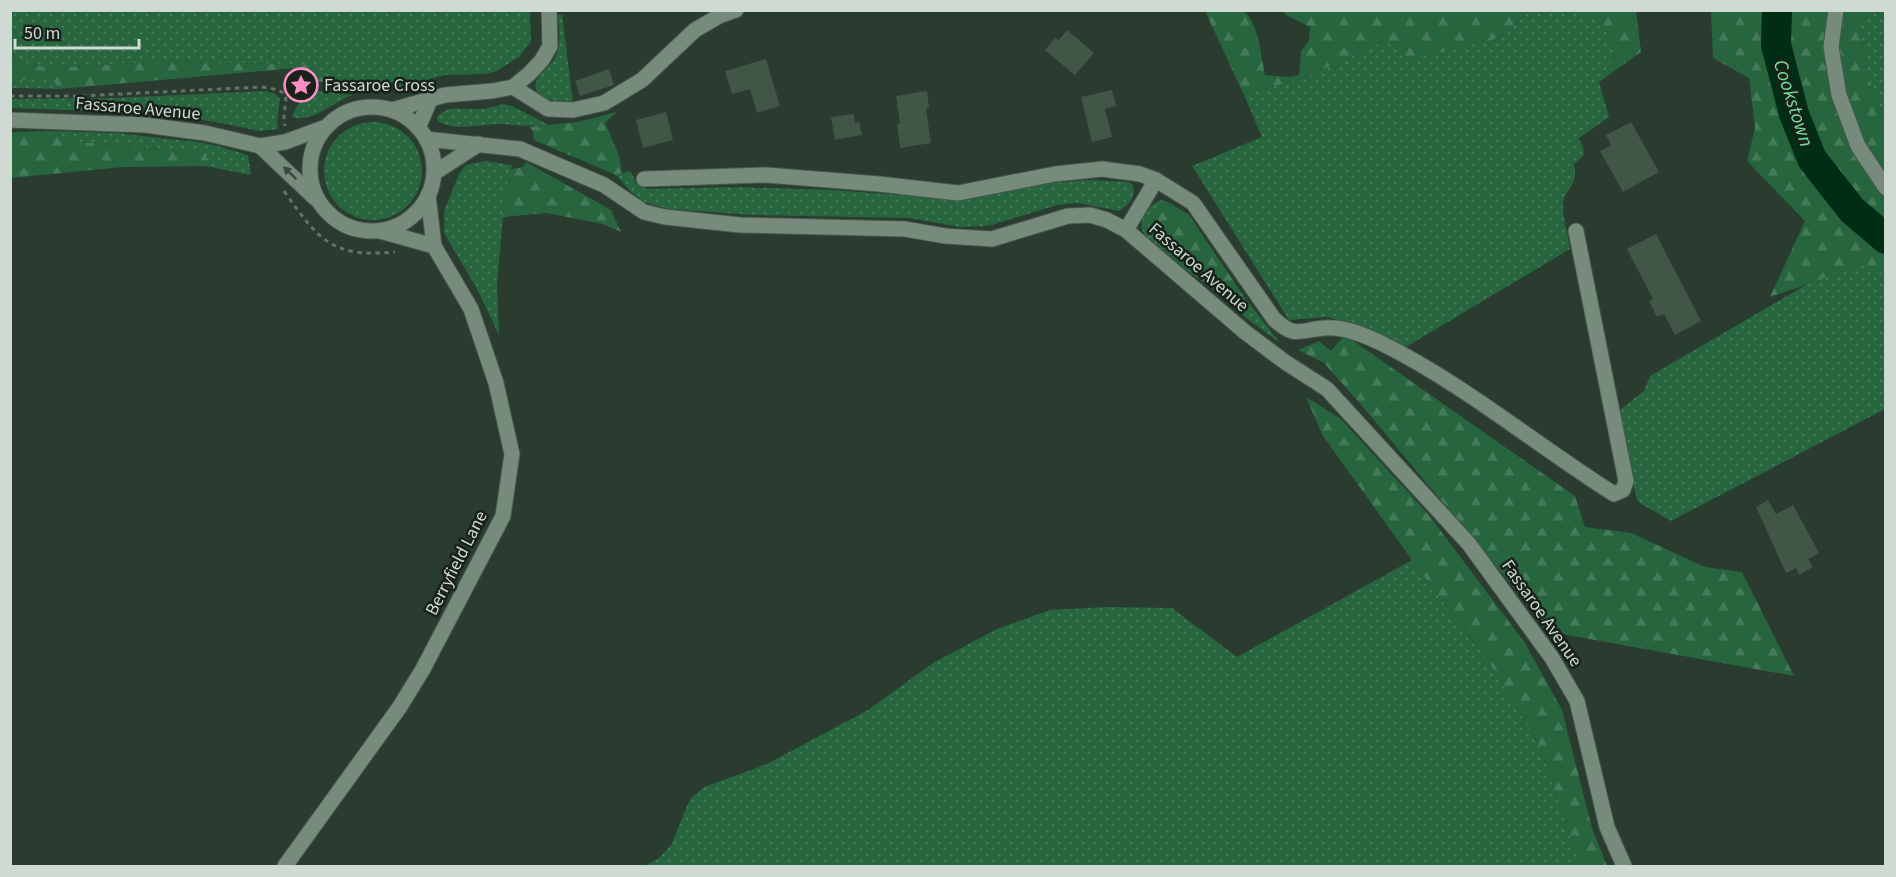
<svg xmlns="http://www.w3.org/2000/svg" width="1896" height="877" viewBox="0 0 1896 877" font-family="'Source Sans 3',sans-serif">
<defs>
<pattern id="grass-dots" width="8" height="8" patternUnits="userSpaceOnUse" patternTransform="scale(1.5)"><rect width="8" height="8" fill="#27653e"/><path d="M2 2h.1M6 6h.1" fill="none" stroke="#457a59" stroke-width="1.8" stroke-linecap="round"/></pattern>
<pattern id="forest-firs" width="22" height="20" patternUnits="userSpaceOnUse" patternTransform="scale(1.5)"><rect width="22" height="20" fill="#27653e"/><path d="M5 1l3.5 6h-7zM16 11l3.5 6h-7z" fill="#457a59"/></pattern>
</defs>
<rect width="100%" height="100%" fill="#293c2f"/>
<g fill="url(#grass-dots)">
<path d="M1568 10 1601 21 1618 52 1599 82 1609 117 1579 138 1583 147 1584 155 1574 164C1579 188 1564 187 1563 205 1563 219 1568 235 1570 249L1406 347 1348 322 1326 317 1289 320 1192 166 1262 137 1244 95 1306 77 1385 41 1493 40 1531 11Z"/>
<polygon points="10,11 530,11 531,41 520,56 497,71 485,74 444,75 400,88 324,82 294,64 151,62 51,68 11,61"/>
<polygon points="1861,11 1885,11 1885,119 1873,91 1860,35"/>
<path d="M558 15H562L573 103C559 103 523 98 540 75 545 68 554 63 557 53 561 42 559 27 558 15Z"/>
<polygon points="28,78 53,79 60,89 11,88 11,80"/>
<polygon points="265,91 275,94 280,99 277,120 278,129 259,131 216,122 149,113 11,108 11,99 114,98"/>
<path d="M318 91 353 95C333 101 313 124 292 117 297 103 304 96 318 91Z"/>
<path d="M504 104 512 106 549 125C532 127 517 125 500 124 482 124 454 132 438 121L437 117C447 104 465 110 479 109 487 109 496 106 504 104Z"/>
<circle cx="373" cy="171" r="49"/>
<polygon points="53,131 117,133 197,142 214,145 248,155 251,175 205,166 206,153 69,141"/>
<polygon points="486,161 512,165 505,194 497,284 499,335 477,289 444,233 444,211 459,174 465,166 469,164"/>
<path d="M630 171 637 184 646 189 736 187 832 190 954 199 980 197 1050 183 1090 180 1128 182 1133 185C1136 197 1129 205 1119 211L1078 203 1058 205 988 226 960 227 909 218 752 215 669 209 644 202 631 192 616 175Z"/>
<path d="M1162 200 1170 203 1157 209 1168 250 1245 298 1280 343 1245 317 1218 293 1185 269 1145 235C1135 222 1148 204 1162 200Z"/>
<polygon points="1859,254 1885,266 1885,409 1671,521 1638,502 1633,485 1618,417 1621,409 1644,391 1650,376"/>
<polygon points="1412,560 1490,664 1540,747 1580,866 644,866 659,858 671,845 690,799 704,787 765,765 868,710 933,663 997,629 1050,610 1107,607 1172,608 1237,657"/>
</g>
<g fill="url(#forest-firs)">
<path d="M1205 11H1244C1259 25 1261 55 1265 75L1289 77 1299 75 1301 51 1309 41 1310 27 1284 14V11H1531L1493 40 1410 59 1385 41 1306 77 1244 95Z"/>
<polygon points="1568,11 1636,11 1641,52 1599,82 1618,52 1601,21"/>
<polygon points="1711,11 1865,11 1860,35 1873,91 1885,119 1885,275 1866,264 1770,297 1805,221 1747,161 1755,128 1749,78 1713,58"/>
<polygon points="11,61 51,68 151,62 294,64 316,65 324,82 314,81 296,68 60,89 52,79 11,80"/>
<polygon points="616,112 605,123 619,155 622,173 616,175 534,140 533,131 529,127 578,122"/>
<polygon points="53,131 69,141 207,153 205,166 123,167 11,178 11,132"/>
<polygon points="526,162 611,210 621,232 603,224 546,213 503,217 505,194 511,169 523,167"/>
<path d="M1170 203 1189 215 1245 298C1215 281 1160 254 1148 222L1157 209Z"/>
<polygon points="1345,335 1575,496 1585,527 1631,533 1705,567 1742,572 1794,676 1551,632 1363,407 1324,363 1298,350 1319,341 1331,351"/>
<polygon points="1306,397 1341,419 1428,514 1525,643 1562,710 1592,828 1607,866 1580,866 1540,747 1490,664 1412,560 1323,436"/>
</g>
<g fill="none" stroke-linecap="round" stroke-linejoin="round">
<polyline stroke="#002d14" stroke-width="30" points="1777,10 1776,45 1794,114 1812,159 1852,210 1886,239"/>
</g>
<g fill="#425647">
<polygon points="1067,30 1094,53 1075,75 1045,50 1055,38 1059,40"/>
<polygon points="766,59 780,106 757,113 750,89 732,94 725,71"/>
<polygon points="609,69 614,85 580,96 575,81"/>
<polygon points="1112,90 1116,106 1105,109 1112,137 1092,142 1081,97"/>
<polygon points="927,91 929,108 926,109 931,143 900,148 897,124 900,123 896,96"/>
<polygon points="666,112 673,140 643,148 636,120"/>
<polygon points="854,114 855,123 859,122 862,135 835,140 831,117"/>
<polygon points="1631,122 1659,172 1623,192 1600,151 1611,145 1606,135"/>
<polygon points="1656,234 1701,321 1675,335 1664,314 1657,317 1649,301 1653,299 1627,249"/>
<polygon points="1768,500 1776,514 1793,505 1819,553 1808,559 1813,567 1799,575 1796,568 1786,573 1756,507"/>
</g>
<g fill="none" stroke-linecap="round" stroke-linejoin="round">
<defs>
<g id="street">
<polyline points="513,87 548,109 573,110 604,103 642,80 695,30 719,16 736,10"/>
<polyline points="392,110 445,95 492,91 513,87 529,74 542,60 550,46 549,10"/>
<polyline points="418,128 430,100"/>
<polyline points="426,139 520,149 604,185 644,212 665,217 740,225 905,229 945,236 992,239 1068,216 1090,215 1107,220 1126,230 1245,332 1285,362 1327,389 1469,544 1552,658 1577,701 1607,827 1624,866"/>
<polyline points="434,173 479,144"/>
<path d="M644 179 766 175 879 184 958 193 1055 174 1102 169 1140 174 1156 180 1193 203 1274 319C1295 339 1300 330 1324 328 1343 326 1364 335 1381 343 1464 384 1536 445 1614 494L1623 490 1626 481 1576 231"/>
<polyline points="1126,230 1156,180"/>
<polyline points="380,231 434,246"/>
<polyline points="285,866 399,708 423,669 503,516 512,454 496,383 471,309 434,246 428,195"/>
</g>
<g id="secondary">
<polyline points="1836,10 1831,47 1839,95 1858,146 1886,188"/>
<circle cx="372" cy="169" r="62"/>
<polyline points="10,120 145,125 205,133 260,146 285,142 326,127"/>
<polyline points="260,146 315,198"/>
</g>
</defs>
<use href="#street" stroke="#46574b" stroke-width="17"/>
<use href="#secondary" stroke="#46574b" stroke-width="17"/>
<g stroke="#627367" stroke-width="3" stroke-dasharray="4.5 4.5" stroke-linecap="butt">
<path d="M10 96H80L261 87C300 91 280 101 285 126"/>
<path d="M284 191C319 240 331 258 395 252"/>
</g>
<use href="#street" stroke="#768b7b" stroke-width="15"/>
<use href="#secondary" stroke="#768b7b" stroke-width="15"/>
</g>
<defs><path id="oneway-solid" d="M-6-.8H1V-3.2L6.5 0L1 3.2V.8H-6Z" transform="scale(1.5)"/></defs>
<use fill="#39463c" href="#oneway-solid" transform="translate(290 173) rotate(-136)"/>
<defs>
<symbol id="sight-ring" viewBox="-11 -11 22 22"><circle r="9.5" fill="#18211a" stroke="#fc8fc2" stroke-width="1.5"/><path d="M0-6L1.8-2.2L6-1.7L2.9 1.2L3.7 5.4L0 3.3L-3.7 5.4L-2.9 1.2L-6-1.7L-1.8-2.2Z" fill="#fc8fc2"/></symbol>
</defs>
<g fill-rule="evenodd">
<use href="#sight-ring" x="282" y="66" width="38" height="38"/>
</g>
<g text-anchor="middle" stroke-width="5" stroke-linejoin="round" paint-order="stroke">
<g font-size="18" fill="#cfdbd2" stroke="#18211a" text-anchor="start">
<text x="324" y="91">Fassaroe Cross</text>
</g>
<g font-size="18" fill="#cfdbd2" stroke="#18211a">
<text transform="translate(138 108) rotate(5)" y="6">Fassaroe Avenue</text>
<text transform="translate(1199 267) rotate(41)" y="6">Fassaroe Avenue</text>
<text transform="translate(456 563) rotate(-63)" y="6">Berryfield Lane</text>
<text transform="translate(1542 613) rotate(55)" y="6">Fassaroe Avenue</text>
</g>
<g font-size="20" font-style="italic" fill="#75e099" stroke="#18211a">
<text transform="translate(1794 103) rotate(72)" y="7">Cookstown</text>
</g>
</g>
<rect width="1896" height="877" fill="none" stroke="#cfdbd2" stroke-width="24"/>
<path d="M15 39v9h124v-9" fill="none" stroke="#cfdbd2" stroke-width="3"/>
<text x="24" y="39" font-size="18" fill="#cfdbd2" stroke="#18211a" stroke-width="4.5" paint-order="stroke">50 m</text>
</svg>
